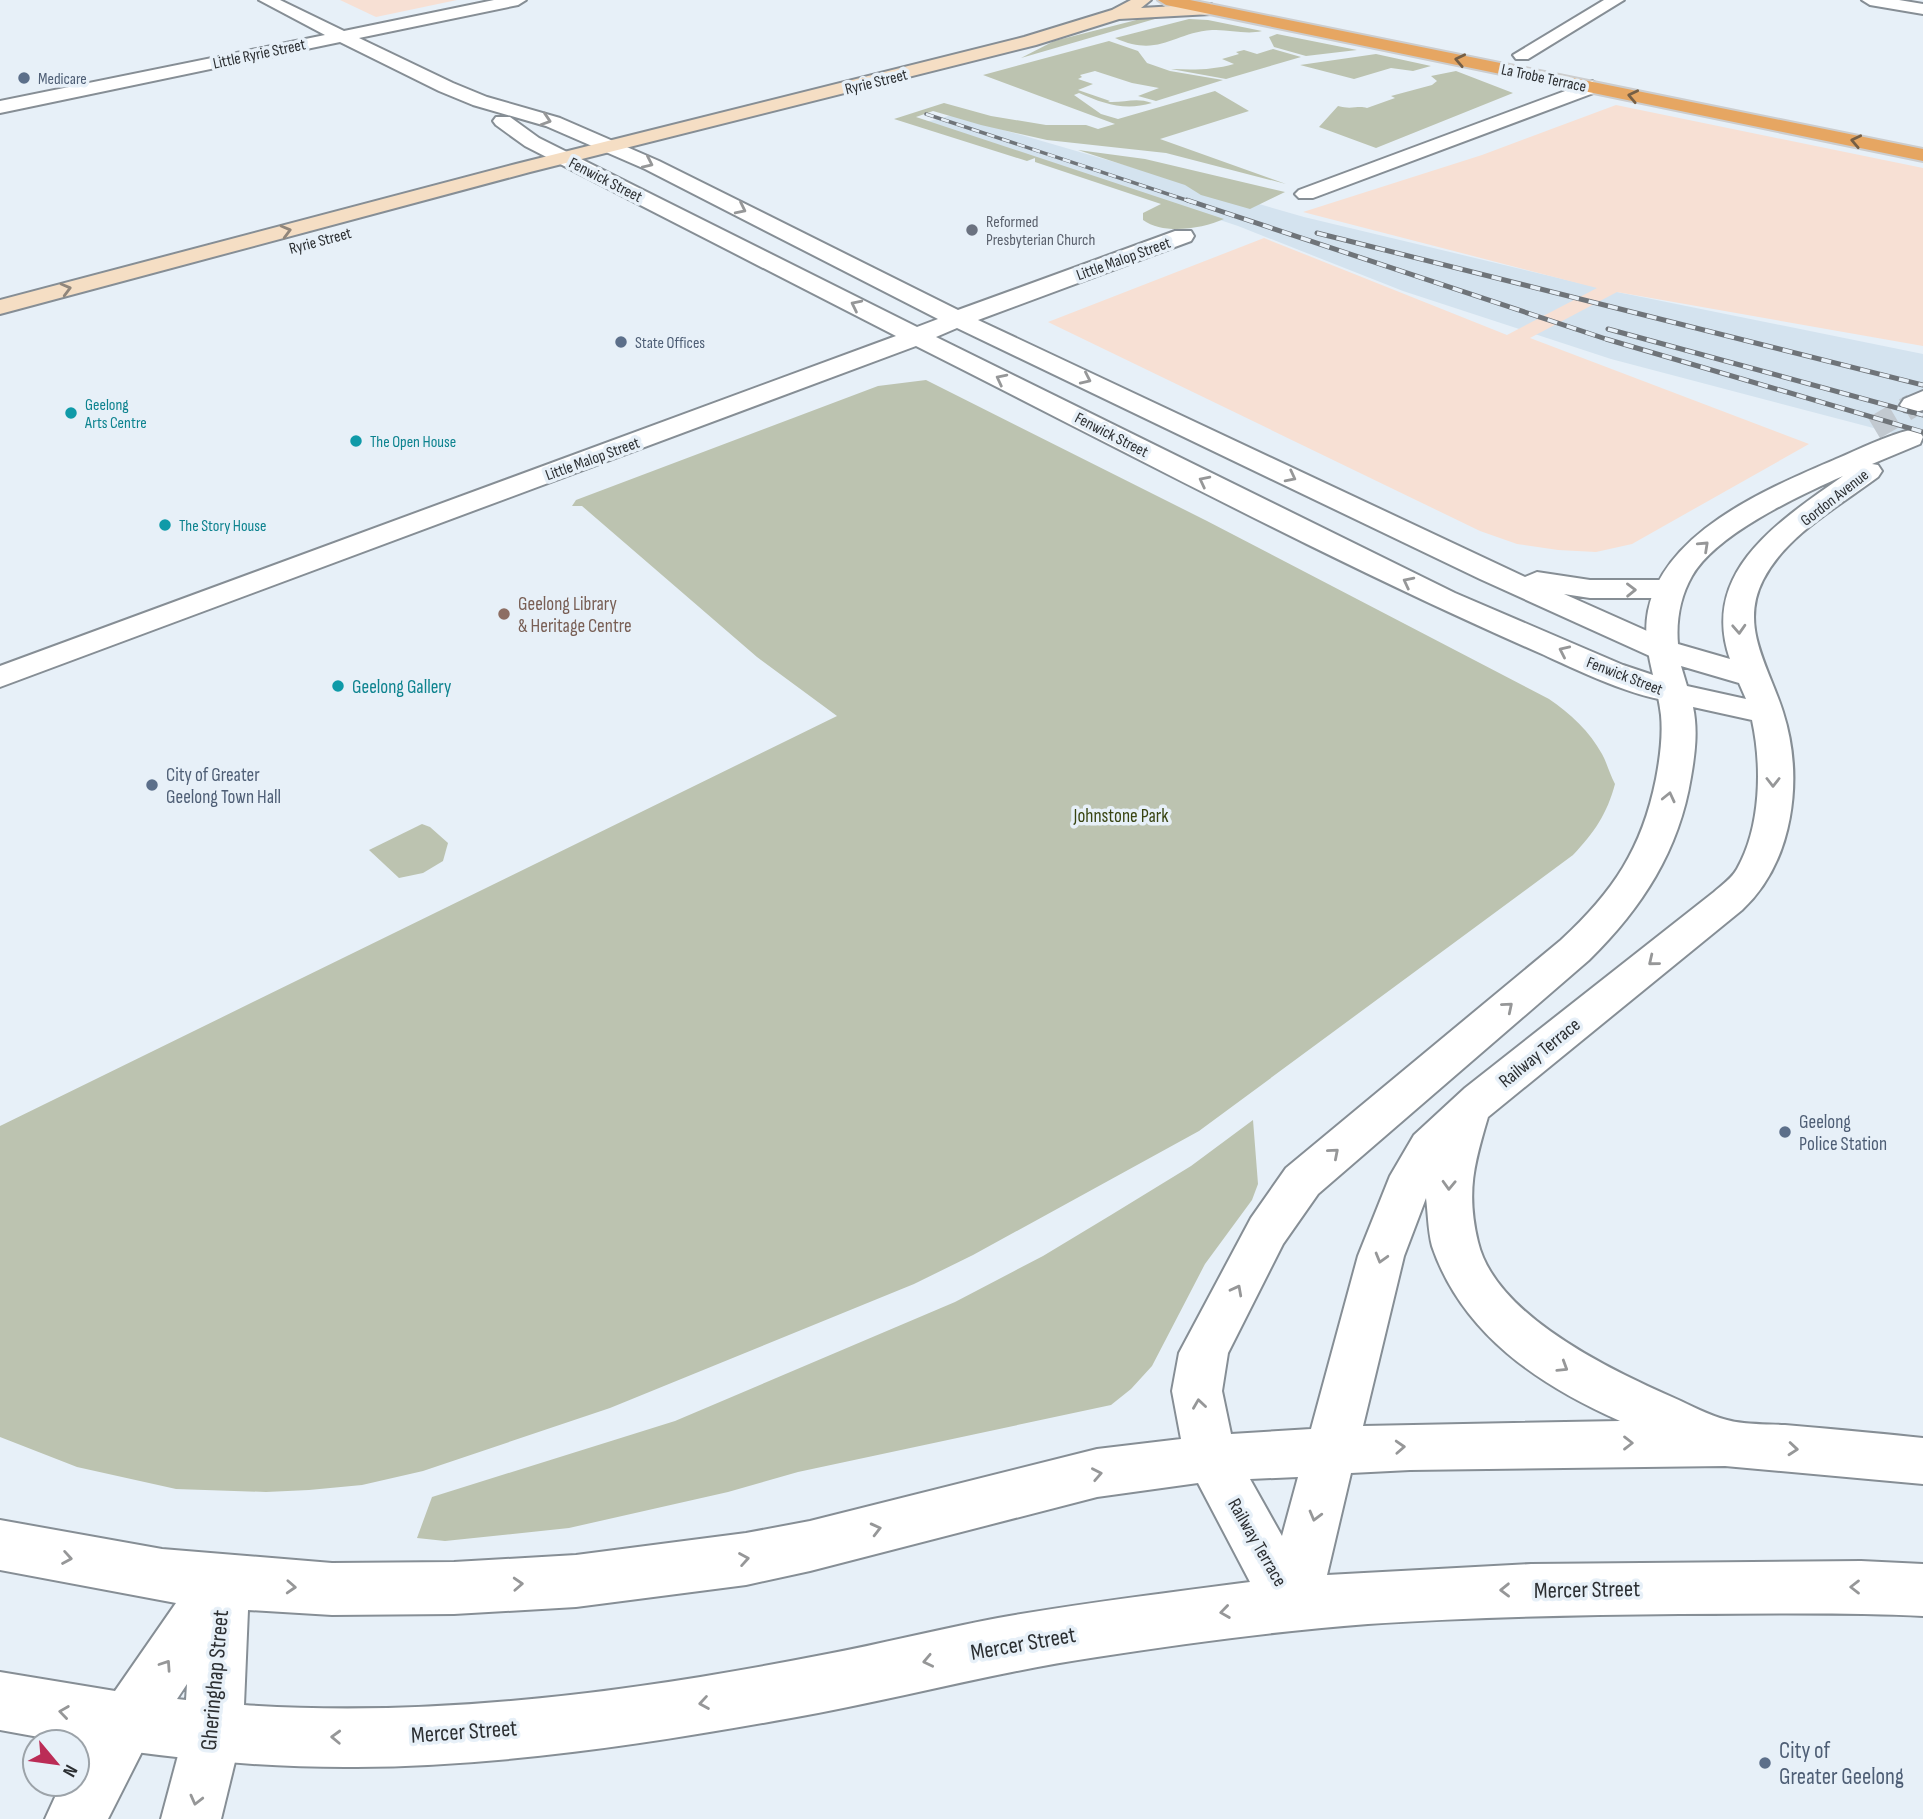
<svg xmlns="http://www.w3.org/2000/svg" width="1923" height="1819" viewBox="0 0 1923 1819" font-family="'Sofia Sans Condensed',sans-serif">
<rect width="100%" height="100%" fill="#e7f0f8"/>
<polygon fill="#d4e3ef" points="952,115 1304,217 1617,292 1923,354 1923,441 1611,359 1403,291 1238,226 926,122"/>
<g fill="#f7e0d4">
<polygon points="340,0 457,0 376,17"/>
<polygon points="1616,105 1923,168 1923,346 1617,292 1530,338 1809,444 1632,544 1596,552 1558,550 1517,544 1480,531 1048,322 1264,238 1507,335 1597,288 1303,212 1482,155"/>
</g>
<g fill="#bcc3b0">
<polygon points="1152,16 1165,16 1021,58 1054,41"/>
<path d="M1189 19 1208 20 1262 31C1245 35 1229 29 1212 30 1172 33 1159 58 1115 38Z"/>
<polygon points="1277,34 1357,50 1306,56 1274,47 1269,37"/>
<path d="M1109 41 1138 51 1147 63 1170 71 1223 80 1156 101 1138 96 1159 88 1132 83 1095 71 1080 75 1082 77 1078 79 1093 84 1078 90 1110 101 1108 102C1125 103 1135 97 1152 103 1125 111 1104 104 1079 93L1074 95 1101 114 1118 119 1215 91 1249 111 1160 139 1286 184 1166 153 1047 140 981 125 933 111 916 117 1224 219C1201 229 1164 235 1143 220V213L1161 204 1035 162V158L1027 161 894 119 944 103 991 116 1046 125H1086L1098 129 1115 124 983 75Z"/>
<path d="M1273 49 1301 57 1226 79 1171 69C1194 70 1213 70 1234 64L1222 59 1239 54 1236 52 1244 50 1257 54Z"/>
<polygon points="1376,54 1431,66 1413,71 1391,68 1354,79 1300,65"/>
<path d="M1456 71 1513 93 1376 148 1319 127 1338 106C1352 110 1358 105 1367 108L1395 98 1391 96 1432 85 1437 81 1431 76Z"/>
<polygon points="1078,150 1145,159 1285,192 1250,209 1201,195 1185,185"/>
<path d="M926 380 1207 521 1549 699C1570 713 1590 732 1602 754 1607 763 1610 775 1615 784 1607 814 1594 833 1573 855L1199 1131 973 1255 914 1284 610 1408 423 1471 362 1485 309 1490 266 1492 176 1489 77 1467 0 1437V1126L837 716 757 657 582 506H572L576 500 878 386Z"/>
<polygon points="422,824 430,827 448,843 443,861 423,873 399,878 369,850"/>
<polygon points="1253,1120 1258,1184 1252,1200 1205,1264 1152,1366 1131,1389 1111,1405 798,1472 728,1492 569,1528 445,1541 417,1538 432,1497 675,1421 955,1302 1043,1256 1111,1215 1191,1166"/>
</g>
<g fill="none" stroke-linecap="round" stroke-linejoin="round">
<polyline stroke="#c2c9d0" stroke-width="24" stroke-dasharray="24 12" stroke-linecap="butt" points="1874,428 1913,405"/>
<defs>
<g id="minor">
<path d="M259 0H280L344 31 494 0H526L518 5 359 38 453 83 487 97 560 118 659 161 958 310 1175 231H1191L1194 236 1191 241 978 320 1525 577 1537 572 1590 580H1670L1681 582 1685 589 1681 596 1670 598H1590L1564 594 1674 643 1679 650 1674 657 1663 660 1652 657 1480 579 957 328 936 337 1455 593 1623 665 1686 686 1691 693 1686 700C1654 708 1573 668 1542 654 1329 561 1123 450 916 346L0 687V666L896 336 525 146 496 125 493 121 496 117H510L539 138 917 327 938 319 645 169 546 126 473 105 439 91 340 42 0 113V101L325 35Z"/>
<polygon points="1604,0 1624,0 1528,59 1516,59 1513,55"/>
<polygon points="1862,0 1899,0 1923,4 1923,14 1870,5"/>
<polygon points="1592,81 1601,87 1599,91 1313,198 1299,198 1295,194 1299,190"/>
<polygon points="128,1693 149,1701 157,1722 108,1819 45,1819 61,1784 77,1784 77,1756 107,1701"/>
<polygon points="213,1704 234,1712 242,1733 221,1819 161,1819 184,1733 192,1712"/>
</g>
<g id="tertiary">
<polygon points="1923,391 1923,410 1913,413 1904,411 1900,405 1904,399"/>
<path d="M1910 430 1920 432 1923 437 1920 444 1872 464 1878 465 1882 471 1878 477C1839 506 1786 535 1763 580 1739 627 1769 667 1783 712 1804 777 1794 862 1742 910L1488 1117C1474 1164 1466 1192 1478 1242 1495 1315 1610 1370 1672 1397 1690 1405 1708 1415 1727 1420 1744 1425 1766 1424 1785 1425 1831 1429 1877 1433 1923 1438V1484L1725 1466 1410 1470 1351 1473 1327 1575 1531 1564 1861 1561 1923 1564V1616C1842 1612 1761 1614 1679 1614 1575 1615 1471 1617 1368 1624 1277 1631 1187 1643 1097 1657 994 1672 894 1700 791 1718 648 1744 502 1766 356 1767 235 1768 117 1752 0 1730V1672L115 1691 176 1603 0 1570V1520L162 1549 332 1563 454 1562 576 1555 746 1533 810 1521 1097 1449 1181 1439 1172 1391 1179 1353 1251 1218 1286 1168 1561 940C1613 892 1642 849 1656 779 1660 758 1663 736 1661 715 1657 679 1641 648 1648 611 1664 531 1769 488 1836 459 1860 449 1885 436 1910 430ZM1843 476C1781 520 1699 571 1730 659L1678 644C1676 621 1680 597 1692 576 1716 534 1798 496 1843 476ZM1681 666 1739 683 1746 699 1687 686ZM1693 707 1752 720C1762 766 1761 827 1737 869 1732 878 1722 885 1714 892L1465 1088 1414 1135 1390 1176 1358 1256 1311 1429 1231 1434 1222 1391 1228 1353 1283 1244 1318 1194 1589 960C1642 908 1679 851 1691 777 1695 754 1698 730 1693 707ZM1426 1198C1428 1213 1428 1231 1432 1246 1462 1334 1539 1385 1620 1421L1363 1426 1404 1256ZM1298 1477 1282 1536 1250 1479ZM1198 1483 1250 1582C1166 1593 1082 1603 998 1618 939 1629 881 1644 822 1655 633 1692 437 1718 244 1705L248 1610 332 1615 454 1614 576 1607 746 1585 810 1571 1097 1497ZM187 1684 186 1700 177 1699Z"/>
</g>
<polygon id="secondary" points="1131,0 1151,0 1141,8 1211,4 1219,9 1211,14 1119,19 1036,45 530,172 0,314 0,300 516,164 1024,37 1112,10"/>
<polygon id="trunk" points="1158,0 1190,0 1923,149 1923,161 1166,5"/>
</defs>
<use href="#minor" stroke="#868e95" stroke-width="4"/>
<use href="#tertiary" stroke="#868e95" stroke-width="4"/>
<use href="#secondary" stroke="#868e95" stroke-width="4"/>
<use href="#trunk" stroke="#cccdce" stroke-width="4"/>
<use href="#minor" fill="#fff" fill-rule="evenodd"/>
<use href="#tertiary" fill="#fff" fill-rule="evenodd"/>
<use href="#secondary" fill="#f5dec4" fill-rule="evenodd"/>
<use href="#trunk" fill="#e6a662" fill-rule="evenodd"/>
<defs>
<polyline id="rail-far1" points="926,114 1192,202"/>
<g id="rail">
<polyline points="1187,200 1606,339 1923,432"/>
<polyline points="1317,233 1923,385"/>
<polyline points="1608,329 1923,415"/>
</g>
</defs>
<use href="#rail-far1" stroke="#6f7479" stroke-width="3.5"/>
<use href="#rail" stroke="#6f7479" stroke-width="5"/>
<use href="#rail-far1" stroke="#e7f0f8" stroke-width="2.5" stroke-dasharray="8" stroke-linecap="butt"/>
<use href="#rail" stroke="#e7f0f8" stroke-width="3.5" stroke-dasharray="10" stroke-linecap="butt"/>
</g>
<defs><path id="oneway-chevron" d="M-2-3.5L2.5 0L-2 3.5" fill="none" stroke-width="1.6" stroke-linecap="round" stroke-linejoin="round" transform="scale(1.75)"/></defs>
<g stroke="#765f45">
<use href="#oneway-chevron" transform="translate(1460 60) rotate(-168)"/>
<use href="#oneway-chevron" transform="translate(1633 96) rotate(-168)"/>
<use href="#oneway-chevron" transform="translate(1856 141) rotate(-168)"/>
</g>
<g stroke="#969798">
<use href="#oneway-chevron" transform="translate(546 120) rotate(18)"/>
<use href="#oneway-chevron" transform="translate(648 163) rotate(25)"/>
<use href="#oneway-chevron" transform="translate(741 209) rotate(26)"/>
<use href="#oneway-chevron" transform="translate(856 305) rotate(-154)"/>
<use href="#oneway-chevron" transform="translate(1001 379) rotate(-153)"/>
<use href="#oneway-chevron" transform="translate(1086 379) rotate(25)"/>
<use href="#oneway-chevron" transform="translate(1291 477) rotate(27)"/>
<use href="#oneway-chevron" transform="translate(1204 481) rotate(-153)"/>
<use href="#oneway-chevron" transform="translate(1704 546) rotate(-43)"/>
<use href="#oneway-chevron" transform="translate(1408 582) rotate(-153)"/>
<use href="#oneway-chevron" transform="translate(1631 590) rotate(-1)"/>
<use href="#oneway-chevron" transform="translate(1739 629) rotate(87)"/>
<use href="#oneway-chevron" transform="translate(1564 651) rotate(-155)"/>
<use href="#oneway-chevron" transform="translate(1773 782) rotate(90)"/>
<use href="#oneway-chevron" transform="translate(1669 797) rotate(-77)"/>
<use href="#oneway-chevron" transform="translate(1653 961) rotate(141)"/>
<use href="#oneway-chevron" transform="translate(1508 1007) rotate(-40)"/>
<use href="#oneway-chevron" transform="translate(1334 1153) rotate(-41)"/>
<use href="#oneway-chevron" transform="translate(1449 1185) rotate(92)"/>
<use href="#oneway-chevron" transform="translate(1381 1258) rotate(106)"/>
<use href="#oneway-chevron" transform="translate(1237 1290) rotate(-62)"/>
<use href="#oneway-chevron" transform="translate(1563 1367) rotate(32)"/>
<use href="#oneway-chevron" transform="translate(1199 1404) rotate(-98)"/>
<use href="#oneway-chevron" transform="translate(1628 1443)"/>
<use href="#oneway-chevron" transform="translate(1400 1447) rotate(-3)"/>
<use href="#oneway-chevron" transform="translate(1793 1449) rotate(5)"/>
<use href="#oneway-chevron" transform="translate(1097 1474) rotate(-11)"/>
<use href="#oneway-chevron" transform="translate(1315 1516) rotate(105)"/>
<use href="#oneway-chevron" transform="translate(876 1529) rotate(-14)"/>
<use href="#oneway-chevron" transform="translate(67 1558) rotate(10)"/>
<use href="#oneway-chevron" transform="translate(744 1559) rotate(-10)"/>
<use href="#oneway-chevron" transform="translate(518 1584) rotate(-3)"/>
<use href="#oneway-chevron" transform="translate(291 1587) rotate(3)"/>
<use href="#oneway-chevron" transform="translate(1855 1587) rotate(-180)"/>
<use href="#oneway-chevron" transform="translate(1505 1590) rotate(179)"/>
<use href="#oneway-chevron" transform="translate(1225 1612) rotate(172)"/>
<use href="#oneway-chevron" transform="translate(928 1661) rotate(168)"/>
<use href="#oneway-chevron" transform="translate(166 1665) rotate(-56)"/>
<use href="#oneway-chevron" transform="translate(704 1703) rotate(171)"/>
<use href="#oneway-chevron" transform="translate(64 1712) rotate(-172)"/>
<use href="#oneway-chevron" transform="translate(336 1737) rotate(-178)"/>
<use href="#oneway-chevron" transform="translate(196 1800) rotate(104)"/>
</g>
<g stroke="#90867b">
<use href="#oneway-chevron" transform="translate(286 231) rotate(-15)"/>
<use href="#oneway-chevron" transform="translate(66 289) rotate(-15)"/>
</g>
<g fill="#5c6f8a" stroke="#e7f0f8" stroke-width="2.5">
<circle cx="24" cy="78" r="7"/>
<circle cx="621" cy="342" r="7"/>
<circle cx="152" cy="785" r="7"/>
<circle cx="1785" cy="1132" r="7"/>
<circle cx="1765" cy="1763" r="7"/>
</g>
<circle fill="#6b7280" stroke="#e7f0f8" stroke-width="2.5" cx="972" cy="230" r="7"/>
<g fill="#0f9aa8" stroke="#e7f0f8" stroke-width="2.5">
<circle cx="71" cy="413" r="7"/>
<circle cx="356" cy="441" r="7"/>
<circle cx="165" cy="525" r="7"/>
<circle cx="338" cy="686" r="7"/>
</g>
<circle fill="#8d6e63" stroke="#e7f0f8" stroke-width="2.5" cx="504" cy="614" r="7"/>
<g text-anchor="middle" stroke-width="7" stroke-linejoin="round" paint-order="stroke">
<g font-size="16" fill="#2c2f32" stroke="#e7f0f8">
<text transform="translate(259 53) rotate(-12)" y="6">Little Ryrie Street</text>
<text transform="translate(1544 77) rotate(12)" y="6">La Trobe Terrace</text>
<text transform="translate(876 81) rotate(-14)" y="6">Ryrie Street</text>
<text transform="translate(606 179) rotate(27)" y="6">Fenwick Street</text>
<text transform="translate(320 240) rotate(-15)" y="6">Ryrie Street</text>
<text transform="translate(1123 258) rotate(-20)" y="6">Little Malop Street</text>
<text transform="translate(1112 434) rotate(27)" y="6">Fenwick Street</text>
<text transform="translate(592 458) rotate(-20)" y="6">Little Malop Street</text>
<text transform="translate(1834 497) rotate(-38)" y="6">Gordon Avenue</text>
<text transform="translate(1625 675) rotate(21)" y="6">Fenwick Street</text>
</g>
<g font-size="16" fill="#4e5e75" stroke="#e7f0f8" text-anchor="start">
<text x="38" y="84">Medicare</text>
<text x="635" y="348">State Offices</text>
</g>
<g font-size="16" fill="#5b616d" stroke="#e7f0f8" text-anchor="start">
<text x="986" y="227">Reformed<tspan x="986" dy="18">Presbyterian Church</tspan></text>
</g>
<g font-size="16" fill="#0d838f" stroke="#e7f0f8" text-anchor="start">
<text x="85" y="410">Geelong<tspan x="85" dy="18">Arts Centre</tspan></text>
<text x="370" y="447">The Open House</text>
<text x="179" y="531">The Story House</text>
</g>
<g font-size="19" fill="#785e54" stroke="#e7f0f8" text-anchor="start">
<text x="518" y="610">Geelong Library<tspan x="518" dy="22">&amp; Heritage Centre</tspan></text>
</g>
<g font-size="19" fill="#0d838f" stroke="#e7f0f8" text-anchor="start">
<text x="352" y="693">Geelong Gallery</text>
</g>
<g font-size="19" fill="#4e5e75" stroke="#e7f0f8" text-anchor="start">
<text x="166" y="781">City of Greater<tspan x="166" dy="22">Geelong Town Hall</tspan></text>
<text x="1799" y="1128">Geelong<tspan x="1799" dy="22">Police Station</tspan></text>
</g>
<g font-size="19" fill="#384411" stroke="#e7f0f8">
<text x="1121" y="822">Johnstone Park</text>
</g>
<g font-size="19" fill="#2c2f32" stroke="#e7f0f8">
<text transform="translate(1539 1052) rotate(-39)" y="7">Railway Terrace</text>
<text transform="translate(1258 1542) rotate(60)" y="7">Railway Terrace</text>
</g>
<g font-size="23" fill="#2c2f32" stroke="#e7f0f8">
<text transform="translate(1587 1589) rotate(-1)" y="8">Mercer Street</text>
<text transform="translate(1023 1643) rotate(-10)" y="8">Mercer Street</text>
<text transform="translate(214 1680) rotate(-85)" y="8">Gheringhap Street</text>
<text transform="translate(464 1731) rotate(-4)" y="8">Mercer Street</text>
</g>
<g font-size="23" fill="#4e5e75" stroke="#e7f0f8" text-anchor="start">
<text x="1779" y="1758">City of<tspan x="1779" dy="26">Greater Geelong</tspan></text>
</g>
</g>
<g transform="translate(56 1763) rotate(119)"><circle r="33" fill="#e7f0f8" stroke="#9ca3a9" stroke-width="2"/>
<path d="M0-5L12 26L0 18L-12 26Z" fill="#bb2c56"/>
<text y="-10" font-size="19" font-weight="bold" text-anchor="middle" fill="#2c2f32">N</text>
</g>
</svg>
